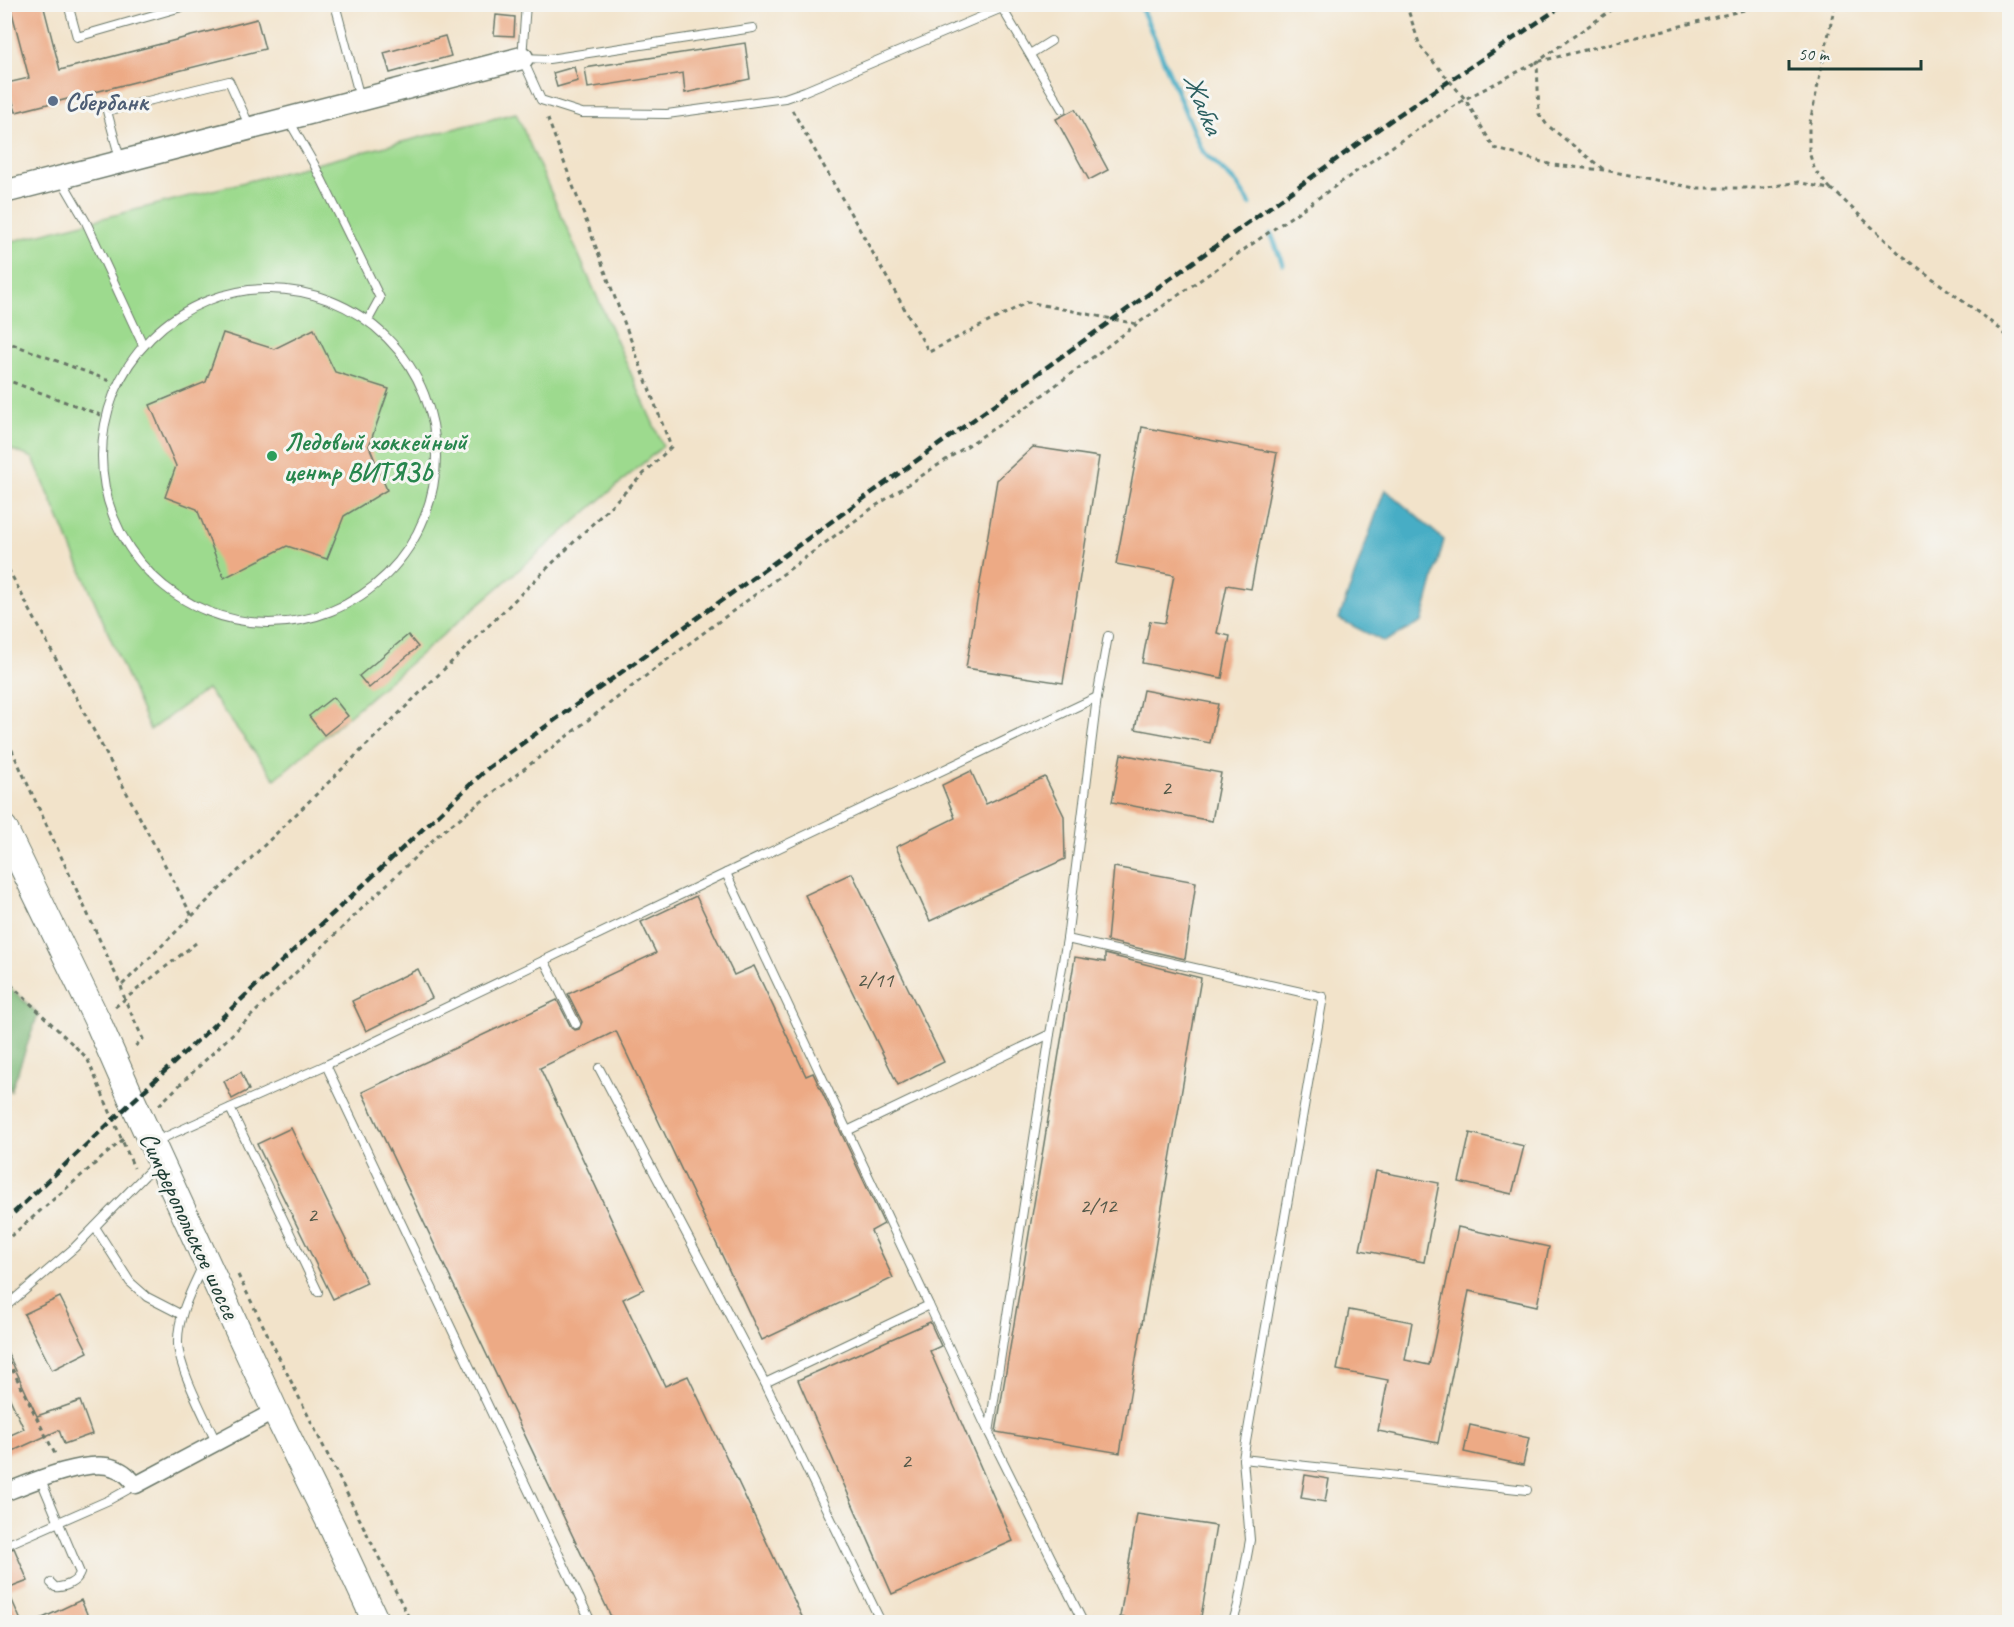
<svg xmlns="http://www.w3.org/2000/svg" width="2014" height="1627" viewBox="0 0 2014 1627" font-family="Caveat,sans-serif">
<rect width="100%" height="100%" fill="#f6f6f2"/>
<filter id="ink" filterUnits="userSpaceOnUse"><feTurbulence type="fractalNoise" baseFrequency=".0167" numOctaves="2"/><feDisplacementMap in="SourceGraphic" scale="12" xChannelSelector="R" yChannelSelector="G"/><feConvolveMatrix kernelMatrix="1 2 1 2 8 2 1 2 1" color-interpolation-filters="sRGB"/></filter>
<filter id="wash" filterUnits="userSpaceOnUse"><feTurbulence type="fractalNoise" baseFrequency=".008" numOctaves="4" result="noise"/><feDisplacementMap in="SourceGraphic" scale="24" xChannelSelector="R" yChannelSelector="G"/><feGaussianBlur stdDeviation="1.35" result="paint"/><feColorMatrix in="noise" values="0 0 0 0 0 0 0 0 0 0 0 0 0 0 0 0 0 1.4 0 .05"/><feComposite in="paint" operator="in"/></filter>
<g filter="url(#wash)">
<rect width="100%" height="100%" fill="#f2e3ca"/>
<polygon fill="#9dda8e" stroke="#5e8c61" stroke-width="1.5" points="516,113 663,446 275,779 207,689 150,730 33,458 5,447 5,243"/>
<polygon fill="#7eba79" stroke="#4e7c56" stroke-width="1.5" points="5,983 38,1014 11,1091 5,1078"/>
<polygon fill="#46adc5" stroke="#32757c" stroke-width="1.5" points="1385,489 1444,540 1422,622 1384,642 1339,619"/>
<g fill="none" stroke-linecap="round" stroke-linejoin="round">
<g stroke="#46adc5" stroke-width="5">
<polyline points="1140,4 1202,151 1237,184 1250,204"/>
<polyline points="1271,234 1283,264"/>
</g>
</g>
<g id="blocks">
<g fill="#edaa85">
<polygon points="30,4 43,4 60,70 257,19 265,49 16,112 7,83 29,78 11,9"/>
<polygon points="496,15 515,17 514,36 494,35"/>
<polygon points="445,36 451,56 390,73 384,53"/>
<polygon points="745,43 750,79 685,93 683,73 588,88 585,68"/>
<polygon points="574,67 578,81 557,87 553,73"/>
<polygon points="1075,109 1108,170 1089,180 1056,119"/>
<polygon points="314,329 335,372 389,389 369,446 387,490 344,516 327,559 287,546 224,578 197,509 165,497 176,466 150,405 206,382 223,333 274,349"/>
<polygon points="1142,427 1277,453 1251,589 1227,585 1217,633 1230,636 1222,678 1142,663 1150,621 1165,623 1174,575 1116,564"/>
<polygon points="1033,447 1099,457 1063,683 966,668 997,480"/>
<polygon points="408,635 418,647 369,688 359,676"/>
<polygon points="1143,690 1218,704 1210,743 1135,729"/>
<polygon points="333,697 348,716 324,735 309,716"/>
<polygon points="1121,754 1221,773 1212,821 1112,802"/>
<polygon points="971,771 986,804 1045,777 1064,816 1065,859 930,921 896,847 955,818 942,785"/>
<polygon points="1114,867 1196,882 1185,959 1107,941"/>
<polygon points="852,873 944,1062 898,1085 805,895"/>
<polygon points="696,896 734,975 754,966 806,1076 813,1073 884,1224 871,1231 893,1278 762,1340 616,1031 540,1068 644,1289 623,1299 665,1386 688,1376 805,1623 614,1623 362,1092 557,1000 571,1027 575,1030 579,1029 582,1022 568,994 656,953 641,922"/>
<polygon points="1105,954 1201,978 1120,1453 996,1432 1075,957 1105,962"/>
<polygon points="418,969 432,998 366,1031 352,1001"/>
<polygon points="241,1072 249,1090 232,1099 224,1081"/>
<polygon points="291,1128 367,1283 333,1299 257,1144"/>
<polygon points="1470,1133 1524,1146 1512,1194 1459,1182"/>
<polygon points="1376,1171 1439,1183 1424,1262 1360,1250"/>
<polygon points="1458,1227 1549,1247 1537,1306 1469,1291 1438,1443 1378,1431 1388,1380 1337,1370 1349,1310 1412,1322 1405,1360 1429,1365"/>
<polygon points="60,1297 88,1352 52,1370 24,1314"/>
<polygon points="930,1322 941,1346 930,1351 1013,1541 892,1594 798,1380"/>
<polygon points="4,1345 37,1416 80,1401 92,1434 64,1444 59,1430 4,1455 4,1438 24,1429 4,1386"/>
<polygon points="1470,1425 1529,1438 1523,1465 1464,1452"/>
<polygon points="1305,1475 1329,1479 1325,1502 1301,1498"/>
<polygon points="1137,1514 1216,1526 1200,1623 1156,1623 1120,1617"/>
<polygon points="14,1548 28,1581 7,1589 22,1623 4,1623 4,1552"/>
<polygon points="81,1600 91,1623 32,1623"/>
</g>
</g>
</g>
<g filter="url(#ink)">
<use href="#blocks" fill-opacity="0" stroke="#697768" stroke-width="1.5"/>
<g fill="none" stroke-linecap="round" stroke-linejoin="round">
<defs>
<g id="lane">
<polyline points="68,4 77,37 192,4"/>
<polyline points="335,4 360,98"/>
<polyline points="526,4 522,58 541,100 582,113 667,114 785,98 805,91 1002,8 1062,109"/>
<polyline points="1030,54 1051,41"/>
<polyline points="522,58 549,59 753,28"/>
<polyline points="288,119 314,164 380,298 368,320"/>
<polyline points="120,159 107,111 229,81 250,127"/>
<polyline points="61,179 86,222 143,345"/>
<circle cx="269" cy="456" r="167"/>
<polyline points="1097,697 1108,636"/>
<polyline points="726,873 1097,697 1067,939 1050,1034 847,1131"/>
<polyline points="1067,939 1323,997 1243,1459 1527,1490"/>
<polyline points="544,960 576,1024"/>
<polyline points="326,1065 591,1622"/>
<polyline points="230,1108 318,1292"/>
<polyline points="154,1142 326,1065 726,873 929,1305 765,1383 599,1068"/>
<polyline points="95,1227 130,1282 147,1297 182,1315"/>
<path d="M203 1265C192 1289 177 1316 178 1344 179 1369 205 1417 216 1442"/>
<polyline points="929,1305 989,1433 1050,1034"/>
<polyline points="4,1308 74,1248 158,1162"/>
<polyline points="765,1383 881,1622"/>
<polyline points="989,1433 1083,1622"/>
<path d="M40 1478 80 1573C77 1582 64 1588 55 1587L51 1583"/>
<polyline points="4,1546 109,1500 136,1485"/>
<polyline points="1233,1622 1238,1605 1250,1540 1243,1459"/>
</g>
<path id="street" d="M4 1493C29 1483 89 1457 114 1468 124 1471 130 1478 136 1485L275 1411"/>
<polyline id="secondary" points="4,192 522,58"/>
<polyline id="primary" points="4,828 97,1020 133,1102 275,1411 332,1527 376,1622"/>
</defs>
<use href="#lane" stroke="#697768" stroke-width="10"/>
<use href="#street" stroke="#697768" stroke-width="19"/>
<use href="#secondary" stroke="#697768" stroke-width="25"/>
<use href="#primary" stroke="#697768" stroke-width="28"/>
<g stroke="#697768" stroke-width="3" stroke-dasharray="4.5 4.5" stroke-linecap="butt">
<polyline points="1406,4 1420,46 1465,99 1494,148 1552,165 1604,170 1695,188 1762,188 1798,182 1833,190 1900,254 2000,329 2010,339"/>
<polyline points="792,110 929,352 1028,302 1137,324 1406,137 1465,99 1537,62 1768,4"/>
<polyline points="1603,169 1547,125 1539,114 1537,62 1620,4"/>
<polyline points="1831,189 1815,171 1809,152 1809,127 1835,4"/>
<polyline points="4,341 118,384"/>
<polyline points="4,379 106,417"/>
<polyline points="4,561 192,916 121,986"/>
<polyline points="4,733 121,986 125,1000 143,1039 133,1048"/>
<polyline points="192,916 671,447 546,114"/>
<polyline points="4,978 87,1058 134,1168"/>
<polyline points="115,1007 196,943"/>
<polyline points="159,1105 439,834 660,665 871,509 1028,406 1137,324"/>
<polyline points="4,1242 126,1137"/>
<polyline points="238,1275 411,1622"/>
<polyline points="4,1353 56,1456"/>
</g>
<use href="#lane" stroke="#fff" stroke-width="8"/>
<use href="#street" stroke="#fff" stroke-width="16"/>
<use href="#secondary" stroke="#fff" stroke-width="22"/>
<use href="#primary" stroke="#fff" stroke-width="26"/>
<polyline stroke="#1f3d34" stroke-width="4.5" stroke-dasharray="9 4.5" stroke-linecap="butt" points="4,1222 488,768 1394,118 1565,4"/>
</g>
</g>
<circle fill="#5c6f8a" stroke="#f6f6f2" stroke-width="2" cx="53" cy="101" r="6"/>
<circle fill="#2e9e5b" stroke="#f6f6f2" stroke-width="2" cx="272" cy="456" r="6"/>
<g text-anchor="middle" stroke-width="6" stroke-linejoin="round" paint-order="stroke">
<g font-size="22" fill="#525848">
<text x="1166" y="795">2</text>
<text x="875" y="987">2/11</text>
<text x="1098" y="1213">2/12</text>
<text x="312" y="1222">2</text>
<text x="906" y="1468">2</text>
</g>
<g font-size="26" font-weight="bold" fill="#4e5e75" stroke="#f6f6f2" text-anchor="start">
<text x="65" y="110">Сбербанк</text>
</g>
<g font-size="26" font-weight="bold" fill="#27864d" stroke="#f6f6f2" text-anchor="start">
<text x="284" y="450">Ледовый хоккейный<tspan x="284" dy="30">центр ВИТЯЗЬ</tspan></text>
</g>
<g font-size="26" fill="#1f3d34" stroke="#f6f6f2">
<text transform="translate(190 1225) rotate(65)" y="9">Симферопольское шоссе</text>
</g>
<g font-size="27" font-style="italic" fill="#2b5f60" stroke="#f6f6f2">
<text transform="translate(1203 103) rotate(67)" y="9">Жабка</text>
</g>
</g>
<rect width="2014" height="1627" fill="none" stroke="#f6f6f2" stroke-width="24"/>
<path d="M1789 60v9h132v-9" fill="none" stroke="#1f3d34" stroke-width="3"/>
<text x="1798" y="60" font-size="18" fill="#1f3d34" stroke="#f6f6f2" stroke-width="4.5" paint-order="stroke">50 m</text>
</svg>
